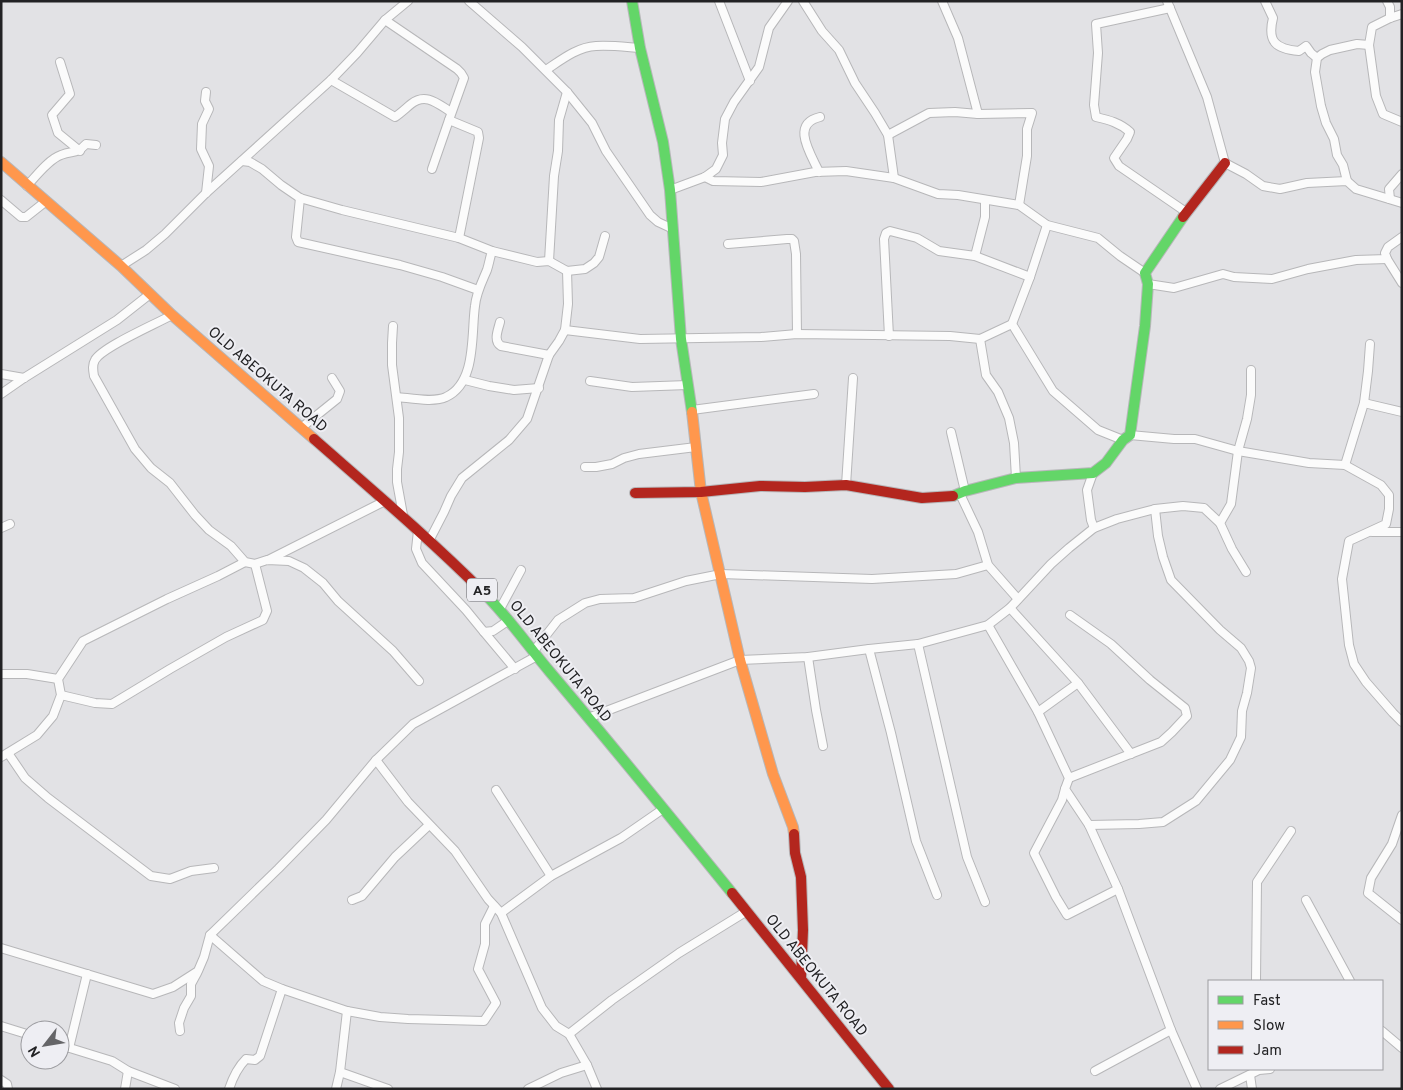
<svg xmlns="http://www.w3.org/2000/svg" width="1403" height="1090" viewBox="0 0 1403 1090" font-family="Overpass,sans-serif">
<rect width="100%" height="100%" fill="#e2e2e5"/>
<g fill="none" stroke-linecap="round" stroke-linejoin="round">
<defs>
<g id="street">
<polyline points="469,1 522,47 567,92 592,123 606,151 650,215 658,222 673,229"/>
<polyline points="719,1 750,81"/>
<polyline points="803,1 822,31 839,50 855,83 875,113 888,135 894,178"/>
<polyline points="942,1 958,38 978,114"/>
<polyline points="1167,1 1207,97 1225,163 1246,174 1263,186 1280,189 1307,183 1347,181 1356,189 1402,203"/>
<path d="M1265 1 1273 18C1267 42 1276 49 1299 51L1306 46 1311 53 1317 58"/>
<polyline points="1387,1 1390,7 1390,18"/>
<path d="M1170 8 1096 24 1098 53 1094 105 1096 117C1109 120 1120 123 1130 132L1127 139 1114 158 1119 166 1186 212"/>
<polyline points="1402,14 1390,18 1372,27 1369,45 1376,96 1383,114 1402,122"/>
<polyline points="385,20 457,69 461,73 464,78 449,120 478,132 479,138 459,238"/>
<polyline points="60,62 70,94 52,115 58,133 80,151"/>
<path d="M546 70C561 60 577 47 596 46 610 45 626 47 640 48"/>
<path d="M331 80 395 117C401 113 406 108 411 104 426 92 438 104 451 112"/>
<polyline points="888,135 929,113 955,112 978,114 1032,113 1027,129 1027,156 1019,205"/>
<polyline points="242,161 250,162 262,169 281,185 300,198 342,210 459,238 492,251 537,262 549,261 567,271 585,269 594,263 599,257 605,236"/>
<polyline points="432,169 449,120"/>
<path d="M819 172C811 154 790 124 820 117"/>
<polyline points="705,177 713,181 761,182 815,172 846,171 894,178 938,194 958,195 1019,205 1047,225 1098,238 1120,256 1145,273"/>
<polyline points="1347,181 1343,165 1337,155 1334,139 1326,123 1321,106 1315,72 1317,58 1322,54 1330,50 1357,44 1369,45"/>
<path d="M27 186C36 176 49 159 61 155 73 150 76 155 86 144L96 145"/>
<polyline points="670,190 705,177 716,169 723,155 722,143 725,119 734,102 759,67 769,28 788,1"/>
<polyline points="206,193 209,166 201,149 202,124 209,109 205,101 206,92"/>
<polyline points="300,198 296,237 298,242 400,265 442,277 478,290"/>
<polyline points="1390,199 1389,189 1402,174"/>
<polyline points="1,200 21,217 26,217 45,202"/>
<polyline points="728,244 787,239 792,239 794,241 796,254 797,334"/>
<polyline points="975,256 985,217 985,200"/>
<polyline points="1387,259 1402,283"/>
<polyline points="549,261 554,176 558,151 559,120 567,92"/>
<polyline points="121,266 146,250 165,234 206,193 331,80 357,53 385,20 408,1"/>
<polyline points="1148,284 1174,288 1223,274 1234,277 1272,279 1308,269 1356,260 1387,259 1385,253 1388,247 1402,237"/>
<path d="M172 315C156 324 102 347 95 360 92 365 93 370 94 376L135 449 151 468 170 483 195 515 209 530 231 546 245 562 255 564 267 560 289 561 304 568 323 583 338 601 393 651 419 681"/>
<path d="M500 322C498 330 493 341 501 346L549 355"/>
<polyline points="1012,324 1053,391 1098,430 1123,440"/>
<polyline points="393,326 392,343 392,365 399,418 399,452 397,469 397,482 403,515"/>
<polyline points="565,330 640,339 761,337 797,334 950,336 980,339 1012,324 1030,277 1047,225"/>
<polyline points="889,336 884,239 886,233 890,231 917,238 939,251 975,256 1030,277"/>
<polyline points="980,339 986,375 998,392 1009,418 1014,443 1016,478"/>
<polyline points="1,374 24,378"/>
<polyline points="465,380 489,386 514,390 539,388"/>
<polyline points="590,381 632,387 688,385"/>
<polyline points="1,394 24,378 117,320 150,294"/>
<path d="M397 397C410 398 434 403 446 397 477 383 471 333 475 306 476 293 482 282 487 270 489 264 490 257 492 251"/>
<polyline points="1364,403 1402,412"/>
<polyline points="692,410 814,394"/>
<polyline points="301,428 337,399 340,391 332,378"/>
<polyline points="951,432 965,491"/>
<polyline points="1130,435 1174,439 1195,439 1238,451 1309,463 1345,465 1381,485 1389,495 1389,509 1386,524 1349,541 1342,579 1349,645 1354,664 1366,682 1393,713 1402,722"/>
<polyline points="1345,465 1364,403 1368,371 1370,344"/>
<polyline points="585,467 596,467 612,464 624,458 639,454 696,447"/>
<polyline points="1093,473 1087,490 1091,520 1094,528"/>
<polyline points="846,485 853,378"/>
<polyline points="960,494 978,532 988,565 1018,599"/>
<polyline points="1,528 10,524"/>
<polyline points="418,531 416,549 422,563 466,610 484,632 493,631 509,620"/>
<polyline points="1372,532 1402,532"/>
<polyline points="429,541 444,512 451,496 462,478 509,440 527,419 549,355 559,341 565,330 568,304 567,271"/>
<polyline points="268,560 385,501"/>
<polyline points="1246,572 1232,549 1220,523 1231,504 1238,451 1247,419 1251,395 1251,370"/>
<polyline points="1010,608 1078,683 1131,754"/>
<polyline points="500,609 521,570"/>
<polyline points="988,625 1038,712 1069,778 1065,789 1089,825 1118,889 1171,1030 1197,1089"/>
<polyline points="484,632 515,669"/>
<polyline points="918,644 967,857 985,902"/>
<polyline points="869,649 891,733 916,841 937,895"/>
<polyline points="533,652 558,620 585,603 600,599 634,598 686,581 721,574 872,579 956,574 988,565"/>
<polyline points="808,657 816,710 823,746"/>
<polyline points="1,674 27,674 58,679"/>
<polyline points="61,695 95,703 112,704 170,669 226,637 263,620 267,611 255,564"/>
<polyline points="1038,712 1078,683"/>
<polyline points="588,718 740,660 808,657 869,649 918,644 988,625 1010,608 1051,564 1069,548 1094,528 1117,519 1155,509 1183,506 1204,508 1220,523"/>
<polyline points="8,753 25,778 48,798 151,876 170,879 191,871 214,868"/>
<polyline points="1,757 37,735 53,716 61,695 58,679 83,641 167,599 218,576 245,562"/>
<polyline points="376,760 408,802 455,851 488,899 501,913 542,1008 556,1026 569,1034 587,1065 597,1089"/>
<polyline points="1069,778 1161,742 1172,732 1187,716 1185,708 1150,680 1111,644 1070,615"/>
<polyline points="1065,789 1062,800 1034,853 1056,897 1067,915 1118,889"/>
<polyline points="496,790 551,876"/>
<polyline points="1402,815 1392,844 1371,878 1368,893 1402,920"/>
<polyline points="1089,825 1139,824 1163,822 1196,801 1230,760 1241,737 1242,711 1247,693 1251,668 1249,661 1241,648 1220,630 1171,580 1163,557 1158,536 1155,509"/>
<polyline points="352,900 362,896 395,857 429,825"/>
<polyline points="1306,900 1350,981"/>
<polyline points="501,913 551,876 621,838 663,809"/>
<polyline points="210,935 263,981 282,989 347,1011 380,1017 408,1019 484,1021 496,1003 478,969 485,944 485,924 494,906"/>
<polyline points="1,948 153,994 173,987 198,971 204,957 210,935 278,869 326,820 376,760 413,724 537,656"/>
<polyline points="1256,981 1257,882 1291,831"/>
<polyline points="1,1026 30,1035"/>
<polyline points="180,1031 179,1023 184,1008 191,996 191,984 197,973"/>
<polyline points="1382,1031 1402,1048"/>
<polyline points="569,1034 612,1000 679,953 747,911"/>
<polyline points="60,1045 112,1061 128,1071 175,1089"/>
<polyline points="69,1048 87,974"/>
<polyline points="1095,1071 1171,1030"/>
<polyline points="340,1072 388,1089"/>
<polyline points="1250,1075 1252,1089"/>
<polyline points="1,1080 7,1084 8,1089"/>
<polyline points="125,1089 128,1071"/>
<path d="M229 1089C233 1077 238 1067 246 1059L255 1060 260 1056 282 989"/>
<polyline points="336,1089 340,1072 347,1011"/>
<polyline points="528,1089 561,1073 587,1065"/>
<polyline points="1220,1089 1259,1070 1270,1069"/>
</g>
<g id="fast">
<polyline points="632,1 640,48 663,142 670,190 681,339 692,412"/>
<polyline points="953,496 965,491 1016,478 1093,473 1106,463 1123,440 1130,435 1145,326 1148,284 1145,273 1183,217"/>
<path d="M484 593C509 618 528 646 550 672 612 745 672 819 732 893"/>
</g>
<g id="slow">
<polyline points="1,162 121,266 172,315 314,439"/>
<polyline points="692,412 701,492 740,660 773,774 793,827 794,834"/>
</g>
<g id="jam">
<polyline points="1183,217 1225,163"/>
<path d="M314 439C371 489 430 539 484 593"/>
<polyline points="635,493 701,492 760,486 805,487 846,485 922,498 953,496"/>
<polyline points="794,834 795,853 801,877 803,930 801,978"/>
<polyline points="732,893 889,1089"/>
</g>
</defs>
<use href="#street" stroke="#b7b7b9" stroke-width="10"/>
<use href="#fast" stroke="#b7b7b9" stroke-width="12"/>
<use href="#slow" stroke="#b7b7b9" stroke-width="12"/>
<use href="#jam" stroke="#b7b7b9" stroke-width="12"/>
<use href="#street" stroke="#fbfbfb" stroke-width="8"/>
<use href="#fast" stroke="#63d668" stroke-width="10"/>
<use href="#slow" stroke="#ff974d" stroke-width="10"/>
<use href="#jam" stroke="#b3261e" stroke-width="10"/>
</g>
<g text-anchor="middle" stroke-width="4" stroke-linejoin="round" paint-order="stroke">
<rect fill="#eeeef3" stroke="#5f5f62" stroke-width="1" x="467" y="578.5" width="30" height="23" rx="4"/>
<g font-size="14" font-weight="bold" fill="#222224">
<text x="482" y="595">A5</text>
</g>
<g font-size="15" fill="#222224" stroke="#eeeef3">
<text transform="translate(268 379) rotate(41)" y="5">OLD ABEOKUTA ROAD</text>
<text transform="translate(561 661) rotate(51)" y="5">OLD ABEOKUTA ROAD</text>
<text transform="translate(817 975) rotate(51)" y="5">OLD ABEOKUTA ROAD</text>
</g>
</g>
<rect width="1403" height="1090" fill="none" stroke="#222224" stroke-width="5"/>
<rect x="1208" y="980" width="175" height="90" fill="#eeeef3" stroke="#9c9ca0"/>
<rect x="1218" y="996" width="25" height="8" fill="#63d668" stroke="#9c9ca0"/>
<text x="1253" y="1005" font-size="15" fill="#222224">Fast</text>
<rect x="1218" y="1021" width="25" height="8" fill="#ff974d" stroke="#9c9ca0"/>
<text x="1253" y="1030" font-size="15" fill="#222224">Slow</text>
<rect x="1218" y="1046" width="25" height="8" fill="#b3261e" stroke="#9c9ca0"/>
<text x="1253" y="1055" font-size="15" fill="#222224">Jam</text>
<g transform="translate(45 1045) rotate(239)"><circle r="24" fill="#eeeef3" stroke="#9c9ca0"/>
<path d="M0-4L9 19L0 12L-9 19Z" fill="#656568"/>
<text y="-8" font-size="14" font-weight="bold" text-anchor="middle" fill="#222224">N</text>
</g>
</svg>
